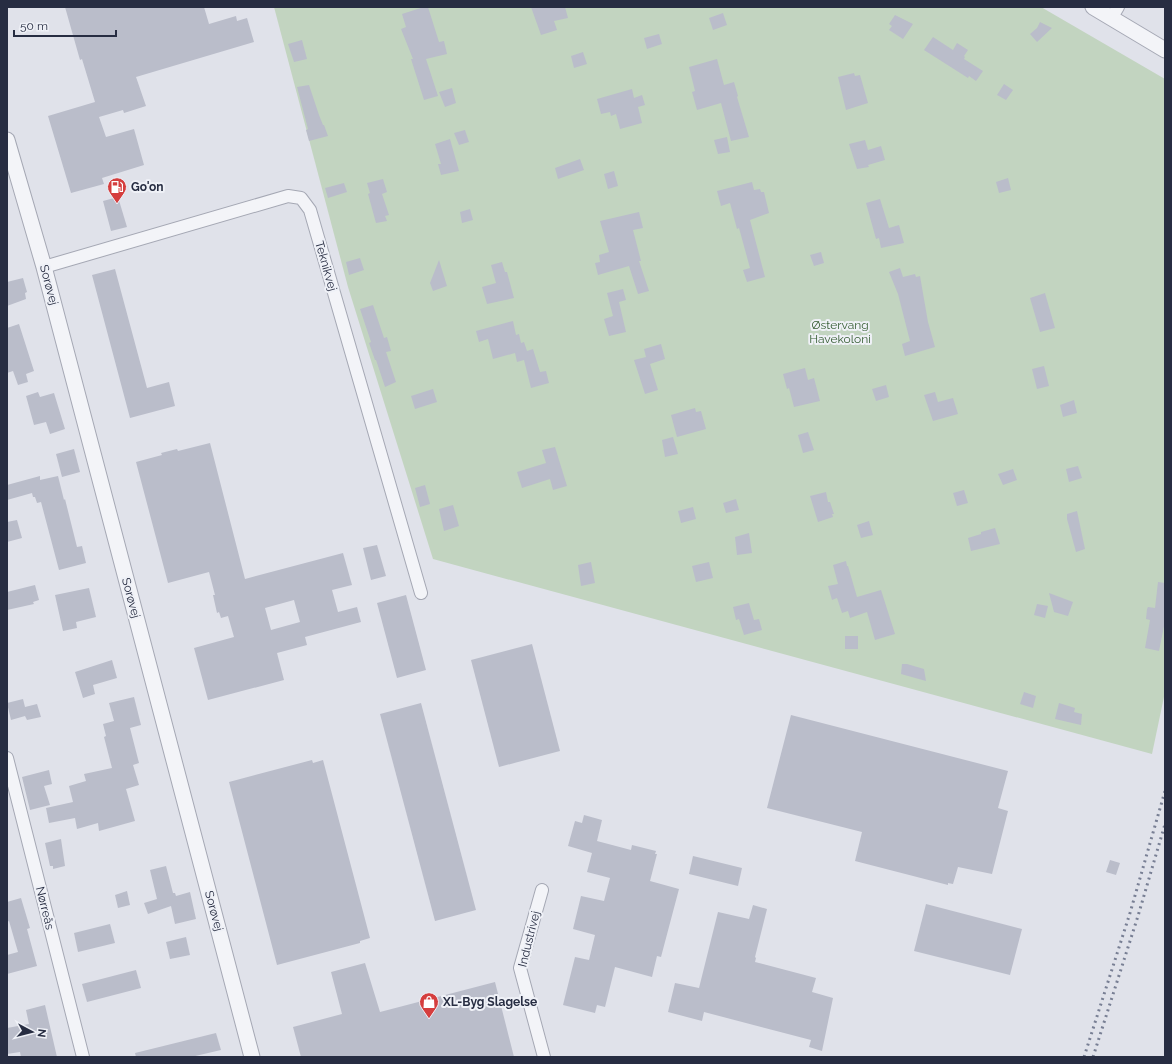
<svg xmlns="http://www.w3.org/2000/svg" width="1172" height="1064" viewBox="0 0 1172 1064" font-family="Raleway,sans-serif">
<rect width="100%" height="100%" fill="#e0e2ea"/>
<polygon fill="#c2d4c0" points="274,7 1041,7 1165,79 1165,692 1152,754 433,559 348,287"/>
<g fill="#babdca" fill-rule="evenodd">
<polygon points="65,7 204,7 209,24 236,16 237,21 247,18 254,42 136,77 146,106 124,113 123,110 99,117 106,137 134,129 144,165 102,178 104,184 71,193 48,116 95,102 82,59 80,60"/>
<polygon points="424,7 428,7 439,42 444,41 447,54 426,59 438,96 424,100 411,59 413,59 401,29 406,27 402,14"/>
<polygon points="531,7 565,7 568,18 554,21 557,30 541,35"/>
<polygon points="723,13 727,25 713,30 709,18"/>
<polygon points="895,15 913,24 903,39 889,30 892,26 889,24"/>
<polygon points="1040,22 1052,28 1037,42 1030,34 1037,28"/>
<polygon points="659,34 662,44 647,49 644,38"/>
<polygon points="933,37 953,50 957,43 968,50 964,56 965,57 964,59 983,71 976,81 969,76 968,78 924,50"/>
<polygon points="302,40 307,59 294,62 288,44"/>
<polygon points="583,52 587,64 574,68 571,56"/>
<polygon points="717,59 724,85 734,82 738,96 737,97 749,137 731,141 721,103 697,110 692,92 695,91 689,67"/>
<polygon points="854,73 855,76 860,75 868,103 846,110 838,77"/>
<polygon points="1004,84 1013,90 1006,100 997,95"/>
<polygon points="309,85 319,115 323,125 324,125 328,136 309,141 306,130 308,129 297,87"/>
<polygon points="452,88 456,103 445,107 439,92"/>
<polygon points="632,89 634,98 642,95 645,105 638,107 642,123 620,129 616,114 611,116 610,112 601,114 597,99"/>
<polygon points="465,130 469,142 459,145 454,133"/>
<polygon points="727,137 730,152 718,154 714,140"/>
<polygon points="450,139 459,171 441,175 438,164 441,164 435,144"/>
<polygon points="865,140 868,150 881,146 885,160 868,165 869,167 857,169 849,144"/>
<polygon points="580,159 584,170 558,179 555,168"/>
<polygon points="614,171 618,186 608,189 604,174"/>
<polygon points="1008,178 1011,190 999,193 996,182"/>
<polygon points="383,179 387,192 382,194 389,215 385,216 387,221 376,223 368,194 370,193 367,183"/>
<polygon points="752,182 754,190 760,189 761,192 764,192 769,213 750,220 765,277 747,282 743,270 750,268 739,228 737,229 730,203 721,206 717,191"/>
<polygon points="344,183 347,192 328,198 325,188"/>
<polygon points="118,197 127,227 111,231 103,201"/>
<polygon points="880,199 889,228 899,225 904,243 881,248 879,238 876,239 866,203"/>
<polygon points="470,209 473,220 462,223 460,212"/>
<polygon points="639,212 643,228 633,230 641,261 639,261 649,291 638,294 629,266 598,275 595,263 600,262 599,255 609,252 600,221"/>
<polygon points="821,252 824,263 814,266 810,255"/>
<polygon points="360,258 364,270 349,275 346,262"/>
<polygon points="439,260 447,286 433,291 430,283"/>
<polygon points="502,262 505,272 507,272 514,298 487,304 482,287 496,283 491,265"/>
<polygon points="900,268 903,277 915,274 916,277 920,276 928,322 935,347 905,356 902,344 910,341 898,294 889,272"/>
<polygon points="115,269 147,388 169,382 175,406 130,418 92,275"/>
<polygon points="23,278 27,292 25,293 26,299 7,306 7,282"/>
<polygon points="623,289 626,300 619,302 626,332 609,336 604,319 613,316 607,293"/>
<polygon points="1045,293 1055,328 1040,332 1030,298"/>
<polygon points="373,305 384,338 387,337 391,351 386,352 396,382 385,387 376,360 375,360 369,343 371,342 360,309"/>
<polygon points="513,321 516,335 519,334 521,343 524,342 527,351 533,349 540,372 546,371 549,383 531,388 524,360 517,362 515,353 493,359 488,339 479,342 476,331"/>
<polygon points="19,324 34,371 26,374 28,382 18,385 13,371 7,373 7,328"/>
<polygon points="661,344 665,359 650,364 658,390 645,394 634,360 646,357 644,349"/>
<polygon points="1044,366 1049,386 1037,389 1032,369"/>
<polygon points="805,368 808,380 814,378 820,401 794,407 789,388 787,389 783,374"/>
<polygon points="886,385 889,397 876,401 872,389"/>
<polygon points="433,389 437,402 415,409 411,396"/>
<polygon points="38,392 40,397 54,393 65,429 50,434 46,422 34,425 26,396"/>
<polygon points="935,392 938,402 953,398 958,414 933,421 924,395"/>
<polygon points="1074,400 1077,413 1063,417 1060,405"/>
<polygon points="695,408 696,412 701,411 706,429 677,437 671,415"/>
<polygon points="808,432 814,450 803,453 798,435"/>
<polygon points="673,437 678,454 665,457 662,440"/>
<path d="M210 443 245 579 343 553 352 585 332 590 338 612 357 607 361 622 305 637 307 645 277 653 284 680 208 700 194 648 234 637 228 616 221 618 219 612 217 613 213 595H215L209 572 168 583 136 462 162 455 161 453 177 449 178 451ZM294 600 300 622 271 630 265 608Z"/>
<polygon points="555,447 567,486 553,490 550,479 522,488 517,472 546,463 542,450"/>
<polygon points="74,449 80,472 62,477 56,454"/>
<polygon points="1078,466 1082,478 1069,482 1066,469"/>
<polygon points="1013,469 1017,480 1003,485 998,474"/>
<polygon points="40,476 40,480 58,476 64,500 65,499 77,547 82,546 86,563 59,570 41,502 37,503 35,497 33,497 32,493 7,500 7,485"/>
<polygon points="425,485 430,504 420,507 415,488"/>
<polygon points="964,490 968,503 957,506 953,493"/>
<polygon points="826,492 828,502 830,502 834,514 832,514 833,517 818,522 810,496"/>
<polygon points="736,499 739,510 726,513 723,503"/>
<polygon points="453,505 459,526 444,531 439,509"/>
<polygon points="693,507 696,519 681,523 678,511"/>
<polygon points="1077,511 1085,549 1076,552 1067,519 1067,514"/>
<polygon points="17,520 22,538 7,542 7,522"/>
<polygon points="869,521 873,535 861,538 857,525"/>
<polygon points="995,528 1000,544 971,551 968,538 981,534 981,532"/>
<polygon points="749,533 752,553 737,555 735,537"/>
<polygon points="377,545 386,576 371,580 363,548"/>
<polygon points="846,561 847,566 848,566 857,597 881,590 895,634 875,640 867,612 850,618 848,611 842,613 837,598 832,600 828,586 838,584 833,565"/>
<polygon points="591,562 595,583 581,586 578,565"/>
<polygon points="709,562 713,578 696,582 692,566"/>
<polygon points="1158,582 1165,583 1165,621 1159,651 1145,648 1150,620 1146,619 1147,609 1148,607 1155,608"/>
<polygon points="35,585 39,600 33,602 34,604 7,610 7,592"/>
<polygon points="89,588 96,617 76,622 77,628 63,631 55,595"/>
<polygon points="1049,593 1073,602 1068,616 1054,612"/>
<polygon points="406,595 426,670 397,678 377,603"/>
<polygon points="749,603 754,620 759,619 762,630 744,635 739,619 736,620 733,607"/>
<polygon points="1037,604 1048,606 1045,618 1034,615"/>
<rect x="845" y="636" width="13" height="13"/>
<polygon points="532,644 560,751 499,767 471,660"/>
<polygon points="112,660 117,678 93,685 95,694 83,698 75,672"/>
<polygon points="902,664 907,664 924,669 926,681 901,674"/>
<polygon points="1024,692 1036,696 1033,708 1020,704"/>
<polygon points="134,697 141,725 130,728 139,763 133,765 139,785 126,789 135,821 99,831 98,823 77,829 75,818 49,823 46,808 73,802 69,786 86,781 84,774 112,768 104,737 106,736 103,724 114,721 109,703"/>
<polygon points="23,699 25,707 37,704 41,717 27,720 25,716 11,720 7,703"/>
<polygon points="421,703 476,910 435,921 380,714"/>
<polygon points="1059,703 1075,708 1074,712 1082,714 1081,725 1055,719"/>
<polygon points="791,715 1008,771 998,808 1008,811 992,874 958,867 953,884 948,883 948,885 855,861 862,832 767,808"/>
<polygon points="312,760 313,763 323,760 370,938 360,941 360,943 277,965 229,782"/>
<polygon points="49,770 52,784 44,786 50,805 30,810 22,777"/>
<polygon points="584,815 602,820 597,841 631,850 632,845 656,851 655,854 657,854 650,881 679,889 661,957 657,956 652,977 615,967 605,1007 597,1005 595,1013 563,1005 575,957 589,960 595,935 573,929 581,896 604,901 610,878 587,872 592,853 568,846 575,821 582,823"/>
<polygon points="61,839 65,866 53,869 53,866 50,866 45,843"/>
<polygon points="693,856 742,868 738,886 689,874"/>
<polygon points="1110,860 1120,863 1116,875 1106,872"/>
<polygon points="166,866 173,893 175,893 176,896 190,892 196,919 175,924 171,906 148,914 144,903 157,899 150,870"/>
<polygon points="127,891 130,905 118,908 115,895"/>
<polygon points="21,898 30,928 27,929 37,966 7,974 7,955 18,952 9,921 7,922 7,902"/>
<polygon points="926,904 1022,929 1010,975 914,951"/>
<polygon points="753,905 767,909 755,957 756,958 755,962 816,978 812,992 833,998 822,1051 809,1047 811,1040 704,1012 702,1021 668,1012 675,983 699,988 718,912 749,919"/>
<polygon points="110,924 115,943 78,952 74,933"/>
<polygon points="186,937 190,955 170,959 166,942"/>
<polygon points="365,963 380,1012 495,982 514,1057 301,1057 293,1027 342,1014 331,972"/>
<polygon points="136,970 141,988 87,1002 82,984"/>
<polygon points="45,1005 57,1057 21,1057 20,1052 7,1054 7,1028 29,1024 26,1010"/>
<polygon points="216,1033 221,1050 191,1057 136,1057 135,1053"/>
</g>
<g fill="none" stroke-linecap="round" stroke-linejoin="round">
<defs>
<g id="minor">
<polyline points="1112,17 1118,7"/>
<polyline points="44,267 288,196 301,198 310,210 421,593"/>
<polyline points="7,758 83,1057"/>
<polyline points="542,890 520,968 544,1057"/>
</g>
<g id="tertiary">
<polyline points="1093,7 1165,50"/>
<polyline points="7,140 44,267 252,1057"/>
</g>
</defs>
<use href="#minor" stroke="#a5a8b4" stroke-width="14"/>
<use href="#tertiary" stroke="#a5a8b4" stroke-width="17"/>
<use href="#minor" stroke="#f3f4f8" stroke-width="12"/>
<use href="#tertiary" stroke="#f3f4f8" stroke-width="15"/>
<g stroke="#787f94" stroke-width="3" stroke-dasharray="2 4" stroke-linecap="butt">
<polyline points="1084,1057 1130,913 1165,791"/>
<polyline points="1093,1057 1138,916 1165,824"/>
</g>
</g>
<defs>
<symbol id="fuel-pin" viewBox="-11 -11 22 30"><path d="M0 17L-7.5 6A9.5 9.5 0 1 1 7.5 6Z" fill="#d53e3e" stroke="#eff1f7"/><path d="M-5.5-6h7V0h2V4h1.3V-2.5L3-4.5l.8-.8L6-3V5H2.5V1h-1V6h-7ZM-4.2-4.7v3.2H.2V-4.7Z" fill="#fff"/></symbol>
<symbol id="shop-pin" viewBox="-11 -11 22 30"><path d="M0 17L-7.5 6A9.5 9.5 0 1 1 7.5 6Z" fill="#d53e3e" stroke="#eff1f7"/><path d="M-5-2.5h2.3a2.7 3.5 0 0 1 5.4 0H5L5.5 6h-11ZM-1.5-2.5h3a1.5 2.3 0 0 0-3 0Z" fill="#fff"/></symbol>
</defs>
<g fill-rule="evenodd">
<use href="#fuel-pin" x="106" y="176" width="22" height="30"/>
<use href="#shop-pin" x="418" y="991" width="22" height="30"/>
</g>
<g text-anchor="middle" stroke-width="4" stroke-linejoin="round" paint-order="stroke">
<g font-size="12" font-weight="bold" fill="#272d42" stroke="#eff1f7" text-anchor="start">
<text x="131" y="191">Go'on</text>
<text x="443" y="1006">XL-Byg Slagelse</text>
</g>
<g font-size="12" fill="#272d42" stroke="#eff1f7">
<text transform="translate(326 266) rotate(74)" y="4">Teknikvej</text>
<text transform="translate(49 285) rotate(75)" y="4">Sorøvej</text>
<text transform="translate(131 598) rotate(75)" y="4">Sorøvej</text>
<text transform="translate(45 908) rotate(76)" y="4">Nørreås</text>
<text transform="translate(214 911) rotate(75)" y="4">Sorøvej</text>
<text transform="translate(529 939) rotate(-76)" y="4">Industrivej</text>
</g>
<g font-size="12" fill="#365e34" stroke="#eff1f7">
<text x="840" y="329">Østervang<tspan x="840" dy="14">Havekoloni</tspan></text>
</g>
</g>
<rect width="1172" height="1064" fill="none" stroke="#272d42" stroke-width="16"/>
<g transform="translate(32 1032) rotate(97)" stroke="#eff1f7" stroke-width="3" paint-order="stroke">
<path d="M0-3L7 15L0 10L-7 15Z" fill="#272d42"/>
<text y="-6" font-size="11" font-weight="bold" text-anchor="middle" fill="#272d42">N</text>
</g>
<path d="M14 30v6h102v-6" fill="none" stroke="#272d42" stroke-width="2"/>
<text x="20" y="30" font-size="12" fill="#272d42" stroke="#eff1f7" stroke-width="3" paint-order="stroke">50 m</text>
</svg>
